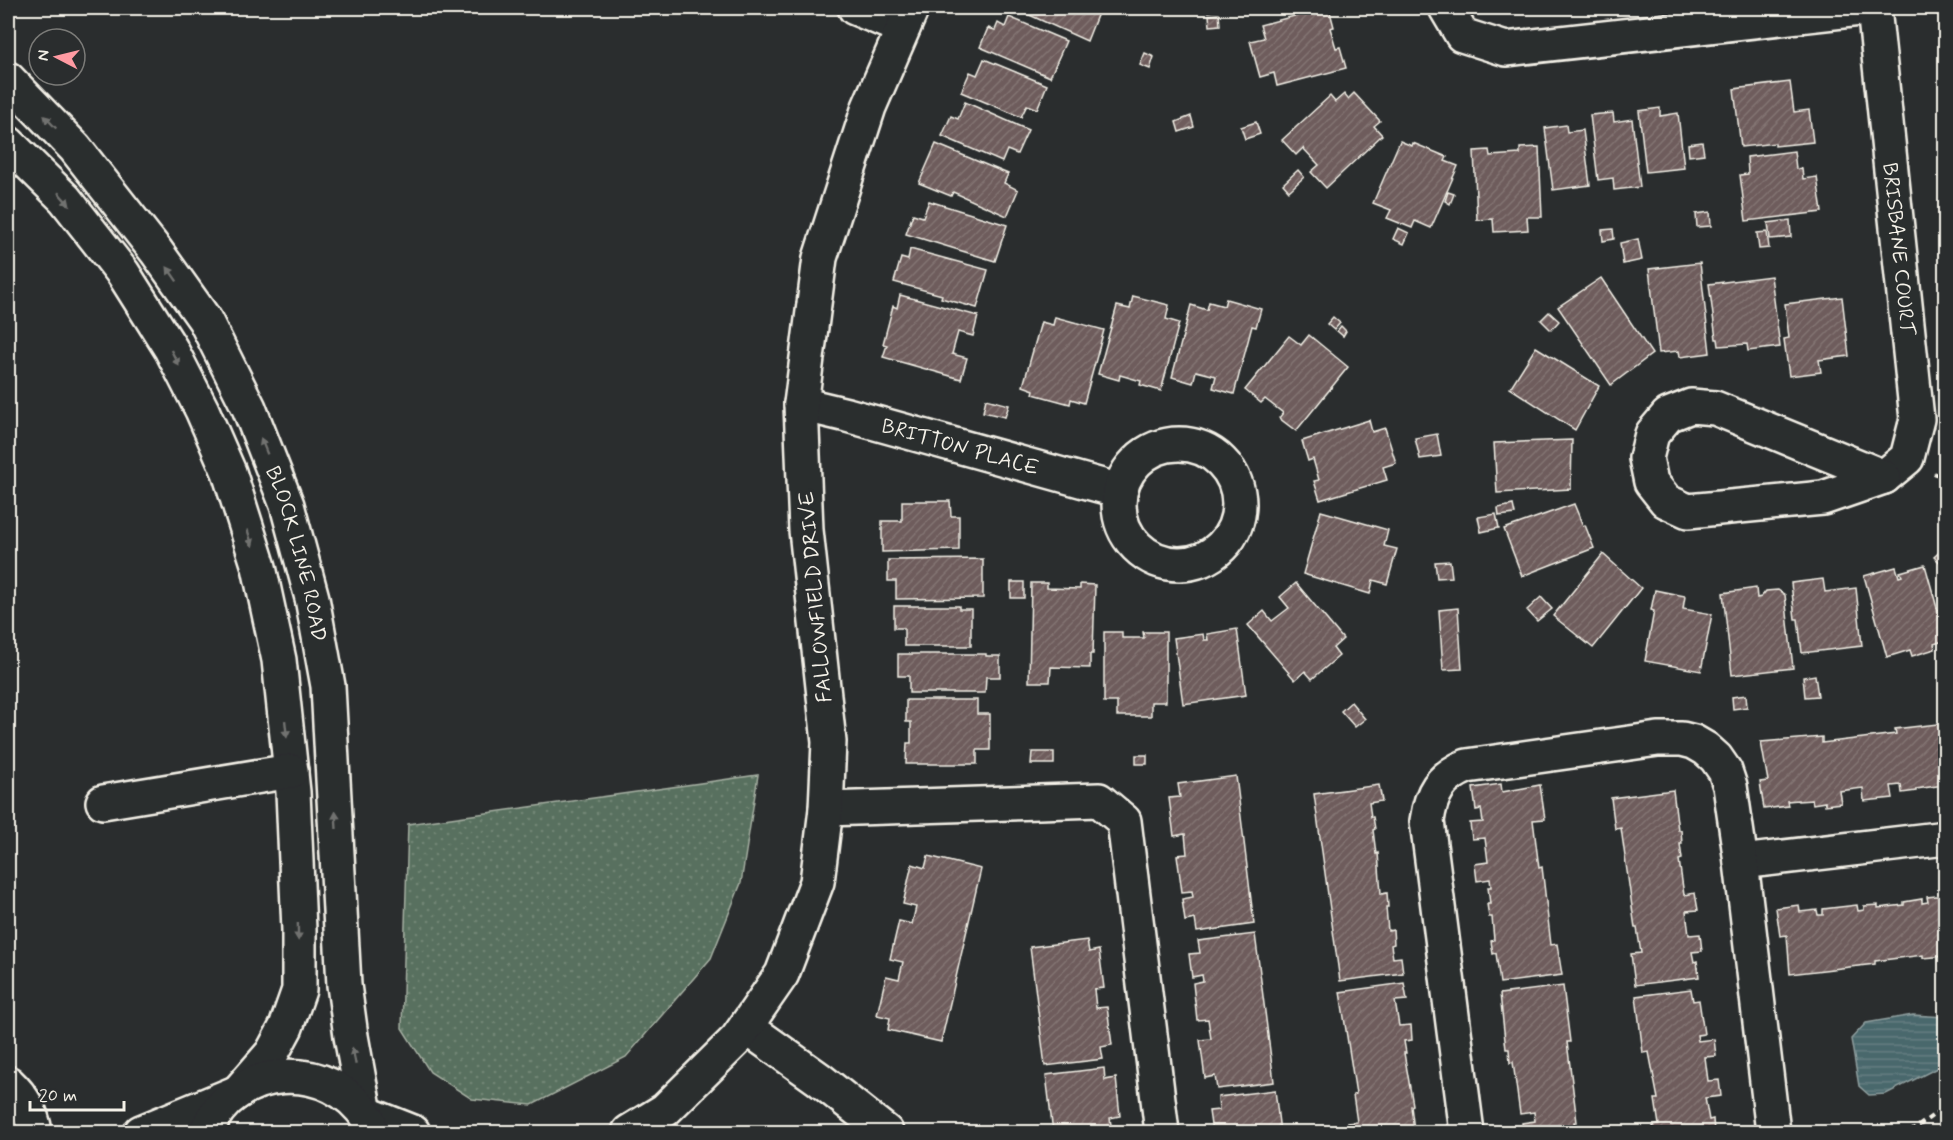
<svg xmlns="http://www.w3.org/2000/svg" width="1953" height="1140" viewBox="0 0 1953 1140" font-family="Mynerve,sans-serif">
<defs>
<pattern id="grass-dots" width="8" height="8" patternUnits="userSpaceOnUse" patternTransform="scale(1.5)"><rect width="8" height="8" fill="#58705e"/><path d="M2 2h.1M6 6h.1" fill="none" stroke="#718575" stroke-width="1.8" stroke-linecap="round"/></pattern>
<pattern id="water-rules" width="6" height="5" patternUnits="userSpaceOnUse" patternTransform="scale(1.5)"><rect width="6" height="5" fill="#4a676c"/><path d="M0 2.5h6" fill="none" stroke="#657d81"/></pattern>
<pattern id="building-hatch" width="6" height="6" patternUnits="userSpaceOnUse" patternTransform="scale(1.5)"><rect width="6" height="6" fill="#6e5c5b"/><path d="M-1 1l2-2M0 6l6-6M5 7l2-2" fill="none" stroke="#837473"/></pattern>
</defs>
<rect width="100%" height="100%" fill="#2a2d2e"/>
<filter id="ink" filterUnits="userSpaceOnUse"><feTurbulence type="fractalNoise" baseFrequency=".0167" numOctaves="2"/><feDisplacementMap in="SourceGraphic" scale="12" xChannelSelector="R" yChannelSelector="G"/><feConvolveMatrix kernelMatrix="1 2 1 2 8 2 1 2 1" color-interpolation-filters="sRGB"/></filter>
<g filter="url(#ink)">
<polygon fill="url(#grass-dots)" stroke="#a6b0a3" stroke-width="1.5" points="758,775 741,883 711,958 626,1057 532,1105 472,1099 430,1072 402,1028 408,824"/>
<polygon fill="url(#water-rules)" stroke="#8e9e9e" stroke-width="1.5" points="1913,1015 1945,1017 1945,1064 1886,1094 1869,1095 1859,1086 1851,1039 1866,1023"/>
<g fill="url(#building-hatch)" stroke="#f4f1e8" stroke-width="1.5">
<polygon points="1014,8 1084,8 1098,13 1087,41"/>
<polygon points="1206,8 1221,8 1222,10 1207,12"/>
<polygon points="1325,8 1329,8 1334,27 1330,28 1336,48 1340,47 1346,68 1277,86 1274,73 1260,77 1250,41 1264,38 1260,25"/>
<polygon points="1219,14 1220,25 1210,26 1209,15"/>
<polygon points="1009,17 1066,41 1050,77 980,47 988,28 995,30 998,23 1005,27"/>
<polygon points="1145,53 1154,57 1150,69 1140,65"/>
<polygon points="984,59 1047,85 1037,109 1027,105 1021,117 961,92 970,72 977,75"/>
<polygon points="1790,82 1794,112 1809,110 1813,142 1775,146 1775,143 1741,147 1734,89"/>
<polygon points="1354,93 1380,121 1374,126 1382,135 1326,188 1311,172 1319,165 1303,148 1296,155 1282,140 1330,96 1335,102 1344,94 1348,99"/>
<polygon points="965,102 1028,130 1017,154 1007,150 1002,162 942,136 951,116 958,119"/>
<polygon points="1660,108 1660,116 1678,113 1684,168 1646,172 1639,111"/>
<polygon points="1613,113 1614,122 1632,119 1640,187 1614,190 1613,178 1598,180 1590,115"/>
<polygon points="1191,116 1194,127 1179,132 1176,122"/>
<polygon points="1256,122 1260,134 1245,139 1241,127"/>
<polygon points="1566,125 1567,132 1583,130 1590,185 1553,190 1545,128"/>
<polygon points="1400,141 1412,146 1413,143 1447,157 1445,161 1458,166 1431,228 1415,221 1412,228 1387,218 1391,210 1373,203"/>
<polygon points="1702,142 1704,154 1689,156 1688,144"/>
<polygon points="936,144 1008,174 1004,183 1018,190 1007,216 953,192 951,196 919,183"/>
<polygon points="1539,147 1542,217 1527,217 1528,230 1494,232 1493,219 1477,220 1474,151 1489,150 1490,156 1520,154 1520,148"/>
<polygon points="1794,151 1796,169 1802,168 1803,179 1817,177 1822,212 1746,221 1740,175 1748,174 1747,157"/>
<polygon points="1298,170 1304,177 1289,191 1283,184"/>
<polygon points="1448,192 1454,194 1450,204 1445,201"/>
<polygon points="929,201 1007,225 995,261 906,234 913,214 923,217"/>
<polygon points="1710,212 1711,226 1697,227 1696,214"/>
<polygon points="1790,220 1791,237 1770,239 1768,223"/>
<polygon points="1398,228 1409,233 1404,244 1393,239"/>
<polygon points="1613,229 1614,239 1603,241 1602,230"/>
<polygon points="1767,232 1769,248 1759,249 1757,233"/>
<polygon points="1638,239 1642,260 1623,264 1620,243"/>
<polygon points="910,249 988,270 977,308 941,298 942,295 894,282 901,258 908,260"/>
<polygon points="1700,263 1710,353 1680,357 1679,351 1659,353 1649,269"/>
<polygon points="1771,276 1780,347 1748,351 1747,344 1719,346 1718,339 1716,339 1709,284"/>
<polygon points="1601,278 1652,354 1611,385 1558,307"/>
<polygon points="900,295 978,316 973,336 958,332 952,354 967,358 961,379 883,357 887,345 883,344 893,306 897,308"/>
<polygon points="1133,296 1169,305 1166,319 1179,323 1161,391 1140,385 1141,381 1120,375 1119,380 1098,374 1117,306 1130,309"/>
<polygon points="1842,297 1849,356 1819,360 1821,372 1789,376 1784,339 1789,338 1785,304"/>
<polygon points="1226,299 1261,309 1256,327 1252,326 1234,394 1213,388 1216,376 1196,371 1193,383 1172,377 1191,305 1207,310 1209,302 1224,306"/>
<polygon points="1549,312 1559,321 1551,330 1541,320"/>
<polygon points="1055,317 1104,330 1084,403 1071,399 1070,404 1033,394 1034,390 1023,386 1041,322 1053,325"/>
<polygon points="1333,317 1340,323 1334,330 1327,324"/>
<polygon points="1341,326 1346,331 1343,336 1337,331"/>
<polygon points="1309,335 1348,367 1296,431 1279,418 1283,413 1265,399 1261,403 1245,390 1289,336 1301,345"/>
<polygon points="1536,347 1599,386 1575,430 1510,388"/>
<polygon points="986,399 1009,405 1005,417 983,412"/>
<polygon points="1369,420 1372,432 1385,428 1396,463 1383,467 1387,480 1320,500 1314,481 1319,480 1313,459 1308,461 1302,441"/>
<polygon points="1437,434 1441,456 1420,459 1415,438"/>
<polygon points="1572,440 1571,489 1497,493 1494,443"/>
<polygon points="902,501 950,501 951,516 959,516 959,550 882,552 882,521 902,521"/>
<polygon points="1574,504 1583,526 1585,525 1594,548 1522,576 1504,529"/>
<polygon points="1513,505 1515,514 1499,516 1498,508"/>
<polygon points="1321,511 1388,530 1384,546 1397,549 1387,584 1373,580 1370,594 1303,574"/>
<polygon points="1496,514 1499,528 1481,532 1478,517"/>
<polygon points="1946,546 1946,568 1934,557"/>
<polygon points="1603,554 1641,588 1593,648 1553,616"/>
<polygon points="983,559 983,598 896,599 896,581 888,581 888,560"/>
<polygon points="1450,561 1452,577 1437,578 1435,562"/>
<polygon points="1925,565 1946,640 1934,644 1935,649 1912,656 1910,650 1887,657 1864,576 1896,567 1899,577 1902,576 1900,572"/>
<polygon points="1823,579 1825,592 1856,588 1862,646 1802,653 1798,619 1795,619 1791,583"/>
<rect x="1011" y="582" width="13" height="16"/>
<polygon points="1031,583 1047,583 1047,588 1080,589 1080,584 1095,585 1093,654 1090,654 1090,668 1051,667 1050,682 1029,682"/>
<polygon points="1296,583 1343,639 1333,648 1339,656 1312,679 1305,671 1295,680 1248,625 1264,611 1272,621 1289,608 1280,597"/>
<polygon points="1756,588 1757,598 1761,597 1766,591 1778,590 1785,595 1793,668 1732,675 1723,593"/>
<polygon points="1655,590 1685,596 1683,609 1712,614 1701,671 1645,661 1654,611 1651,610"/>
<polygon points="1541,597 1552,609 1537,621 1527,610"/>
<polygon points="894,606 959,606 959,609 971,609 971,646 904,646 904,628 894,628"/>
<polygon points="1458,608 1462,669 1443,670 1439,610"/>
<polygon points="1237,629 1246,695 1183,704 1174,638 1203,634 1204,640 1208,640 1207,634"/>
<polygon points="1104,632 1122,632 1122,638 1144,638 1143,632 1166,632 1166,702 1151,702 1151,716 1117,716 1117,702 1104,702"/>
<polygon points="898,654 986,654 986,656 1000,656 1000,677 986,677 985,693 909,693 909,676 898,676"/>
<polygon points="1815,675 1818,696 1805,697 1803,677"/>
<polygon points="1746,695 1747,707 1733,709 1732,697"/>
<polygon points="906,700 977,700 977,714 990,714 990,750 977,750 977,764 906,764 907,743 911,743 911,722 906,722"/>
<polygon points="1351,702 1365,719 1355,727 1341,711"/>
<polygon points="1946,723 1946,788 1944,785 1916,789 1916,791 1902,793 1901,785 1891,786 1893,798 1864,801 1863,788 1839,791 1841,803 1825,805 1825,802 1813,804 1812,800 1798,801 1798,800 1787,801 1788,806 1764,809 1760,782 1768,781 1761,742 1822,737 1822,743 1896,734 1895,729"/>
<polygon points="1032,752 1054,752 1054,764 1031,764"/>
<rect x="1136" y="755" width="11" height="9"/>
<polygon points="1236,776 1254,924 1197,932 1195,919 1185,921 1182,899 1193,897 1192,891 1182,892 1177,855 1187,854 1185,834 1174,836 1169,798 1180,797 1178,784"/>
<polygon points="1501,784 1502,792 1540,785 1545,819 1533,820 1539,868 1542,867 1551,945 1557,944 1562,975 1500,983 1496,953 1493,954 1491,941 1494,940 1492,917 1489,917 1487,904 1490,904 1488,887 1491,887 1490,879 1477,881 1475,864 1488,862 1485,838 1472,839 1470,823 1483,822 1481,809 1476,810 1473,788"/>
<polygon points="1379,785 1382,801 1369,803 1371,817 1373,817 1375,829 1373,830 1376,854 1378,853 1381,894 1387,893 1388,907 1386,907 1388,931 1393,930 1394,944 1391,945 1393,958 1401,957 1403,973 1340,981 1314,794"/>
<polygon points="1673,790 1678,830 1681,830 1682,844 1680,844 1682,859 1679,860 1684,895 1695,893 1698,910 1686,911 1689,935 1700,934 1702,951 1692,952 1694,962 1697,961 1699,977 1635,985 1631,954 1641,953 1637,928 1635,928 1621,828 1615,829 1611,798"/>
<polygon points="928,856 981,869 941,1042 888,1030 890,1018 877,1015 886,976 899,979 903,962 890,959 899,921 912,924 916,907 903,904 912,864 925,868"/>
<polygon points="1946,895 1946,956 1923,958 1923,955 1875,961 1875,964 1790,974 1787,935 1780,936 1776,908 1799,905 1800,912 1817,910 1818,915 1823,915 1823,909 1857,905 1858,911 1864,910 1864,906 1878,905 1878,908 1904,905 1904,902 1922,899 1922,903 1928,902 1927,897"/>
<polygon points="1255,934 1274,1082 1217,1089 1215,1076 1205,1078 1200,1040 1211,1039 1208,1019 1197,1020 1193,983 1203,981 1202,975 1192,977 1189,954 1200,953 1198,941"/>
<polygon points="1087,940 1089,952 1099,950 1104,988 1094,989 1096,1008 1107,1007 1112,1045 1101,1047 1103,1059 1045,1066 1030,947"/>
<polygon points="1404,983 1407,1000 1395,1001 1399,1026 1411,1025 1412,1040 1404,1041 1406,1053 1404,1053 1413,1105 1411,1106 1414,1130 1416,1132 1349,1132 1347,1123 1357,1122 1353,1095 1356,1094 1340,992"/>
<polygon points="1563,986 1570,1042 1567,1042 1577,1122 1574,1122 1575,1132 1523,1132 1522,1123 1535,1121 1534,1112 1520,1114 1513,1062 1510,1063 1509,1049 1506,1049 1500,994"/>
<polygon points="1691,989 1693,1001 1699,1000 1704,1034 1697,1035 1698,1041 1714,1039 1716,1056 1705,1057 1708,1081 1719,1080 1721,1096 1705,1098 1709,1120 1713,1119 1714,1132 1654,1132 1653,1126 1659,1125 1655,1099 1658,1099 1649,1052 1643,1053 1636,996"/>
<polygon points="1104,1068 1105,1080 1116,1078 1120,1116 1110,1118 1112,1132 1053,1132 1046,1075"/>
<polygon points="1275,1090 1280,1132 1212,1132 1209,1111 1219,1110 1218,1097"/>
</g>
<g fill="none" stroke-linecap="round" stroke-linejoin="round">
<defs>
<g id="minor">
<polyline points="855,8 903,28"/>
<polyline points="1446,8 1462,35 1506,49 1869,8"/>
<path id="s1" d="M1874 8 1917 419 1907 458 1884 477"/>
<path id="s2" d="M8 79 75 148 156 251 205 320 249 408 287 505 312 598 328 686 344 985 351 1036 365 1113"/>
<polyline points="8,143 65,199 123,273 171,349 202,410 229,472 259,567 279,660 293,792 299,930 299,990 286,1027 272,1053 238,1092 141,1132"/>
<path id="s3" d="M801 404 847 415 1120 491"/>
<polygon points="1691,406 1715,408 1884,477 1823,498 1688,511 1666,501 1651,482 1646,458 1652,434 1668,415"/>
<circle cx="1179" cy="504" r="60"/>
<polyline points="103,802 291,771"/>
<polyline points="826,809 1099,800 1124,821 1162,1132"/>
<polyline points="1741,862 1946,838"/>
<polyline points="746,1027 819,1079 886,1132"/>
<path d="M8 1083C23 1097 32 1112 35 1132"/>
<polyline points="365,1113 413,1132"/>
<path d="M206 1132C233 1062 331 1058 369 1120"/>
<polyline points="629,1132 665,1110 737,1039 782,974 817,882 826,809 829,742 806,530 801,404 820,258 869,107 912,8"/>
<path d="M1467 1132 1427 821C1431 793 1440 777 1467 766L1658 739H1682L1694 742 1706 749 1716 758 1725 771 1730 786 1741 862 1773 1132"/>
</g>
</defs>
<use href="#minor" stroke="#f4f1e8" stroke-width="38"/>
<g stroke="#f4f1e8" stroke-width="4" stroke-dasharray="6 4.5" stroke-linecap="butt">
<polyline points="1934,473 1946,479"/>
<polyline points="1910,1132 1946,1106"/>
</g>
<use href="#minor" stroke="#2a2d2e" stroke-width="33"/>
</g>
<defs><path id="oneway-solid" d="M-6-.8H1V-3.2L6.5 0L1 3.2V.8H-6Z" transform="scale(1.5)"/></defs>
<g fill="#71726f">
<use href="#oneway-solid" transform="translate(50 122) rotate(-134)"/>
<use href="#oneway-solid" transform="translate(64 199) rotate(48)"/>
<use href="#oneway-solid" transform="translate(172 274) rotate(-125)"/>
<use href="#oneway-solid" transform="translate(175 358) rotate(63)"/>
<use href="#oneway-solid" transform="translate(264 446) rotate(-112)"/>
<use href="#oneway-solid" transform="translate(250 538) rotate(73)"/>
<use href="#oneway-solid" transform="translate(286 729) rotate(84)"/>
<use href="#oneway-solid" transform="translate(336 820) rotate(-93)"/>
<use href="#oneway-solid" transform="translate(298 932) rotate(89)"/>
<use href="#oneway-solid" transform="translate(354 1056) rotate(-101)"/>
</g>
</g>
<g text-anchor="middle" stroke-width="6" stroke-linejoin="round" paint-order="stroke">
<g font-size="21" fill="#f4f1e8" stroke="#2a2d2e">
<text dy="7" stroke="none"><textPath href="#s1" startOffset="242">BRISBANE COURT</textPath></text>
<text dy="7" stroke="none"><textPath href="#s3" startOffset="165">BRITTON PLACE</textPath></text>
<text dy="7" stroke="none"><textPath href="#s2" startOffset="564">BLOCK LINE ROAD</textPath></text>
<text transform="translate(815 597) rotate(-95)" y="7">FALLOWFIELD DRIVE</text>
</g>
</g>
<rect width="1953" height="1140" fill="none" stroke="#2a2d2e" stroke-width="30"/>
<rect x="15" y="15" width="1923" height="1110" fill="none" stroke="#f4f1e8" stroke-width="2" filter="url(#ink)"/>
<g transform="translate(57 57) rotate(277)"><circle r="28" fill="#2a2d2e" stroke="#7b7b78" stroke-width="1.5"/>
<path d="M0-4.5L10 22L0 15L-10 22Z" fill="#ff9aa2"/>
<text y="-9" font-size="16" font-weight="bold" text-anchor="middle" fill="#f4f1e8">N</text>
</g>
<path d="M30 1101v9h94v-9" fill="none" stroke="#f4f1e8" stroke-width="3"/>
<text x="39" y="1101" font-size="18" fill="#f4f1e8" stroke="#2a2d2e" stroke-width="4.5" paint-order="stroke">20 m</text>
</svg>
